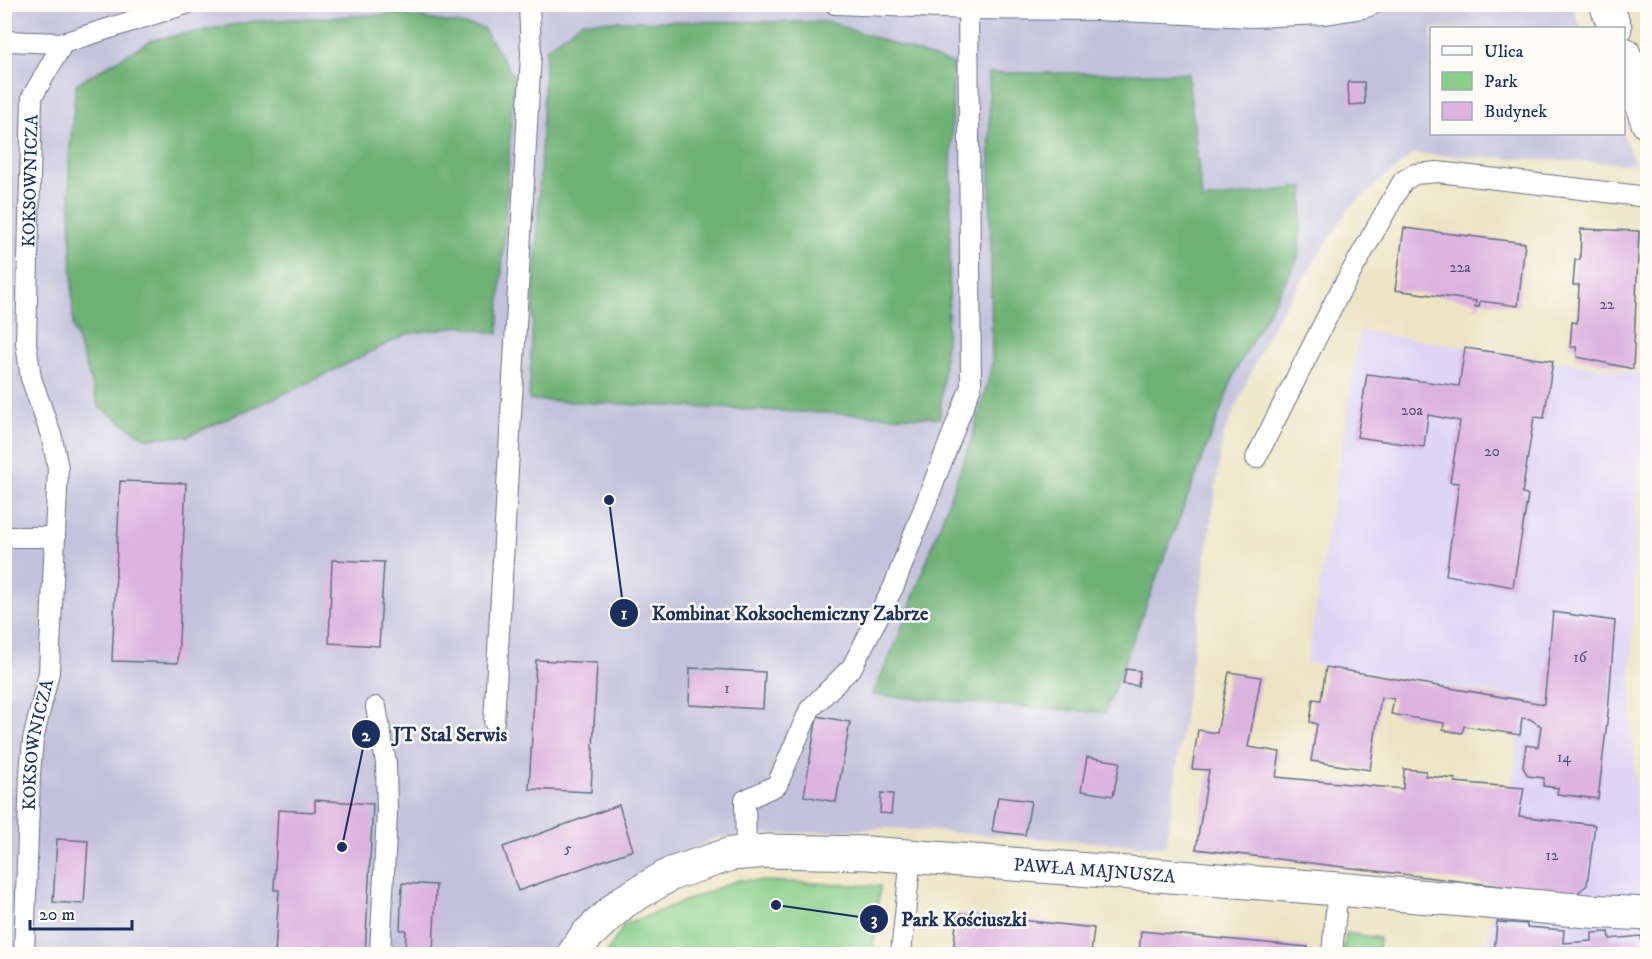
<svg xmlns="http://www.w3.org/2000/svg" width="1652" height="959" viewBox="0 0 1652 959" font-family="'IM FELL DW Pica',serif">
<rect width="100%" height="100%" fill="#fdfcf7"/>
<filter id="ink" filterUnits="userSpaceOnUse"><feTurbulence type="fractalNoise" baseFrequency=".0167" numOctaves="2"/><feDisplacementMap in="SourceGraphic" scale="12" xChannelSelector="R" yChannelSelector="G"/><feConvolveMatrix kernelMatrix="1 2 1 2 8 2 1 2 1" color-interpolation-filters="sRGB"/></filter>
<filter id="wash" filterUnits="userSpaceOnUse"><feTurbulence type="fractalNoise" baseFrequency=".008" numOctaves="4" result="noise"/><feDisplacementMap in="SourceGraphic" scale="24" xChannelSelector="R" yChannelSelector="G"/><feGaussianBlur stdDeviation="1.35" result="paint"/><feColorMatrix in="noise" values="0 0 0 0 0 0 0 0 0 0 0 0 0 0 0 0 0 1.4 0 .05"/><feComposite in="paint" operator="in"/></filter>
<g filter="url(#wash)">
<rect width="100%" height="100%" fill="#ede4c4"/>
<polygon fill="#ded5f5" points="1360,331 1647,375 1636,517 1631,682 1636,811 1648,892 1647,954 1486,954 1525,698 1307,663"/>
<polygon fill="#c3c1db" points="5,5 1572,5 1581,28 1432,28 1432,134 1623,134 1635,164 1413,154 1350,207 1270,330 1223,436 1166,847 887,828 718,837 673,858 559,949 557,954 5,954"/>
<g fill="#88ce88" stroke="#527e73" stroke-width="1.5">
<polygon points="738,880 880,886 873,954 606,954 624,925"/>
<polygon points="1346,933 1379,938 1378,954 1343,954"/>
</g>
<g fill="#6eb174" stroke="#447069" stroke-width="1.5">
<polygon points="396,14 483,28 514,77 498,334 462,326 407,334 304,385 188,436 146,438 99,407 73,327 69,158 76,84 152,40 254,21"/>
<polygon points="583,21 829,22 953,64 949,300 940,418 529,400 546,49"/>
<polygon points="989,73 1188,73 1202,200 1304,187 1298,258 1236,370 1105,713 872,695 897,641 972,438 992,366"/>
</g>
<g id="blocks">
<g fill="#ddb3df">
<polygon points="1348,82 1364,82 1365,104 1349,105"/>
<polygon points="1404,228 1525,243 1518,306 1480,301 1479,307 1475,307 1476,301 1395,290"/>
<polygon points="1581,229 1639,231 1633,369 1577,357 1576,347 1570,347 1572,322 1577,323 1579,285 1573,285 1575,260 1580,260"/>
<polygon points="1465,348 1553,361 1544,418 1534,417 1522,494 1528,495 1513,587 1446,575 1459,483 1450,482 1460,421 1428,415 1424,447 1357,437 1367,374 1459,386"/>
<polygon points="120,481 186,483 178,663 112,661"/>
<polygon points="332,560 384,562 379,646 329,643"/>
<polygon points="1553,612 1615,621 1608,713 1598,799 1557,794 1558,788 1543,786 1544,778 1528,776 1523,767 1526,745 1538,747 1541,726 1530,719 1522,718 1520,735 1464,726 1462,733 1443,730 1444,723 1391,714 1394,699 1381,697 1370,770 1311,761 1317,724 1310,722 1313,699 1321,700 1326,667 1544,704"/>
<polygon points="536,660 597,663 591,792 529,789"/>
<polygon points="690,668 765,672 763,709 689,705"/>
<polygon points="1126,669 1140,671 1138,686 1123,684"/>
<polygon points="1229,672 1261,677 1248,747 1280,752 1276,777 1403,789 1404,769 1426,771 1425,776 1456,779 1455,782 1524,788 1519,816 1595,825 1587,885 1575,895 1196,849 1209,770 1192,769 1198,730 1217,733"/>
<polygon points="817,716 850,722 836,802 804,796"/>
<polygon points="1087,757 1120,762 1113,796 1081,791"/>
<polygon points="881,793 893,794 891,814 880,813"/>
<polygon points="998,797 1031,801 1025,835 992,831"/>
<polygon points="315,800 373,804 365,954 275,954 279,890 274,890 278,810 315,812"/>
<polygon points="619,805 633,850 518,891 503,847"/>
<polygon points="57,839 88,841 84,904 53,902"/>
<polygon points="402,883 436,885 433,954 405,954 406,930 400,930"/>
<polygon points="957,913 1094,928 1091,954 953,954"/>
<polygon points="1497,922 1527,924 1527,927 1564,930 1563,943 1592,941 1592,933 1609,932 1610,939 1641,936 1643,954 1494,954"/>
<polygon points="1141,931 1308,947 1308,954 1139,954"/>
</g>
</g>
</g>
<g filter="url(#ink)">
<use href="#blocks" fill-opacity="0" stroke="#646e82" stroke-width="1.5"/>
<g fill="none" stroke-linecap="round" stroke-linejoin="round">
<defs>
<g id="lane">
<polyline points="835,4 968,9 1097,10 1252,17 1326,14 1363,8 1374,4"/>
<polyline points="4,41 63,43"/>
<polyline points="1256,458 1337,297 1403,181 1415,174 1438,172 1648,197"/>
<polyline points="4,537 55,537"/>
<polyline points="376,707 386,763 387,813 380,954"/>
<polyline points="494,722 531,54 529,4"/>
<polyline points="746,853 745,800 777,785 810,709 852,667 894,586 971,386 968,4"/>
<path id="s1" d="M24 954 30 773 33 740 49 672 58 468 52 438 31 378 26 343 32 97 63 43 186 4"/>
<polyline points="901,954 911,856"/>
<polyline points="1332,954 1338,889"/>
</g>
<g id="street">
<path id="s2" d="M574 954 586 936 623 902 671 874 731 854 769 851 868 853 1338 889 1588 911 1648 914"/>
</g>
<g id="secondary">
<polyline points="1606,4 1615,28"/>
<polyline points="1624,54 1648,123"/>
</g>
</defs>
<use href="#lane" stroke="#646e82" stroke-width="22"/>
<use href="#street" stroke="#646e82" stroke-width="35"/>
<use href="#secondary" stroke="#646e82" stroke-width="35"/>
<use href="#lane" stroke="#fff" stroke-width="20"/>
<use href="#street" stroke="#fff" stroke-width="33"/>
<use href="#secondary" stroke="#fff" stroke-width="33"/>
</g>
</g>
<g text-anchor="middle" stroke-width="5" stroke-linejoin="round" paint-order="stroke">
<g font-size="15" fill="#4c507e">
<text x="1460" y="272">22a</text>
<text x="1607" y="309">22</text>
<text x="1412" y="415">20a</text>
<text x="1492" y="456">20</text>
<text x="1580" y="662">16</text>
<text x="727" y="693">1</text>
<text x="1564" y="762">14</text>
<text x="568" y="853">5</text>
<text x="1552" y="860">12</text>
</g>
<g font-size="18" fill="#1b2f5e" stroke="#fdfcf7">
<text dy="6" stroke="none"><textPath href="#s1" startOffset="780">KOKSOWNICZA</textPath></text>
<text dy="6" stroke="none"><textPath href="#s1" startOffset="210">KOKSOWNICZA</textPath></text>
<text dy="6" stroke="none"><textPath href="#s2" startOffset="555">PAWŁA MAJNUSZA</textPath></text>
</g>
</g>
<path fill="none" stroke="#1b2f5e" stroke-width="2" d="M609 500L624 613M342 847L366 734M776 905L874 919"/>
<g fill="#1b2f5e" stroke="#fdfcf7" stroke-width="2">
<circle cx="609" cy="500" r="6"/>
<circle cx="342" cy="847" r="6"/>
<circle cx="776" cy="905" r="6"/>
<circle cx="624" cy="613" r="15"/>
<circle cx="366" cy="734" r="15"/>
<circle cx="874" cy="919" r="15"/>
</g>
<g font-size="18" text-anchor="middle" font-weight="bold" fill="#fff">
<text x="624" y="619">1</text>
<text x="366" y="741">2</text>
<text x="874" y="925">3</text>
</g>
<g font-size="20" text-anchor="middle" font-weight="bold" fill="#1b2f5e" stroke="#fdfcf7" stroke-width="5" stroke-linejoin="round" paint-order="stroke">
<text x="790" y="620">Kombinat Koksochemiczny Zabrze</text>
<text x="450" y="741">JT Stal Serwis</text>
<text x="964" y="926">Park Kościuszki</text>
</g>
<rect width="1652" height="959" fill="none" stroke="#fdfcf7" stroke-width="24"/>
<rect x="1430" y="27" width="195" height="108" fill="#fdfcf7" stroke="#a3aaba" stroke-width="1.5"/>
<rect x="1442" y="46" width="30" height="9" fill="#ffffff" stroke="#a3aaba" stroke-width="1.5"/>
<text x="1484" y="57" font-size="18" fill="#1b2f5e">Ulica</text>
<rect x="1442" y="72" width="30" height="18" fill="#88ce88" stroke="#a3aaba" stroke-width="1.5"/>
<text x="1484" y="87" font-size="18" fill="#1b2f5e">Park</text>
<rect x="1442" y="102" width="30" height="18" fill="#ddb3df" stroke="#a3aaba" stroke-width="1.5"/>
<text x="1484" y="117" font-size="18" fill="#1b2f5e">Budynek</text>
<path d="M30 920v9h102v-9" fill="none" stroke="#1b2f5e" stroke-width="3"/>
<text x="39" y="920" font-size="18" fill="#1b2f5e" stroke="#fdfcf7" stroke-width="4.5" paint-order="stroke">20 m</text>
</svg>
